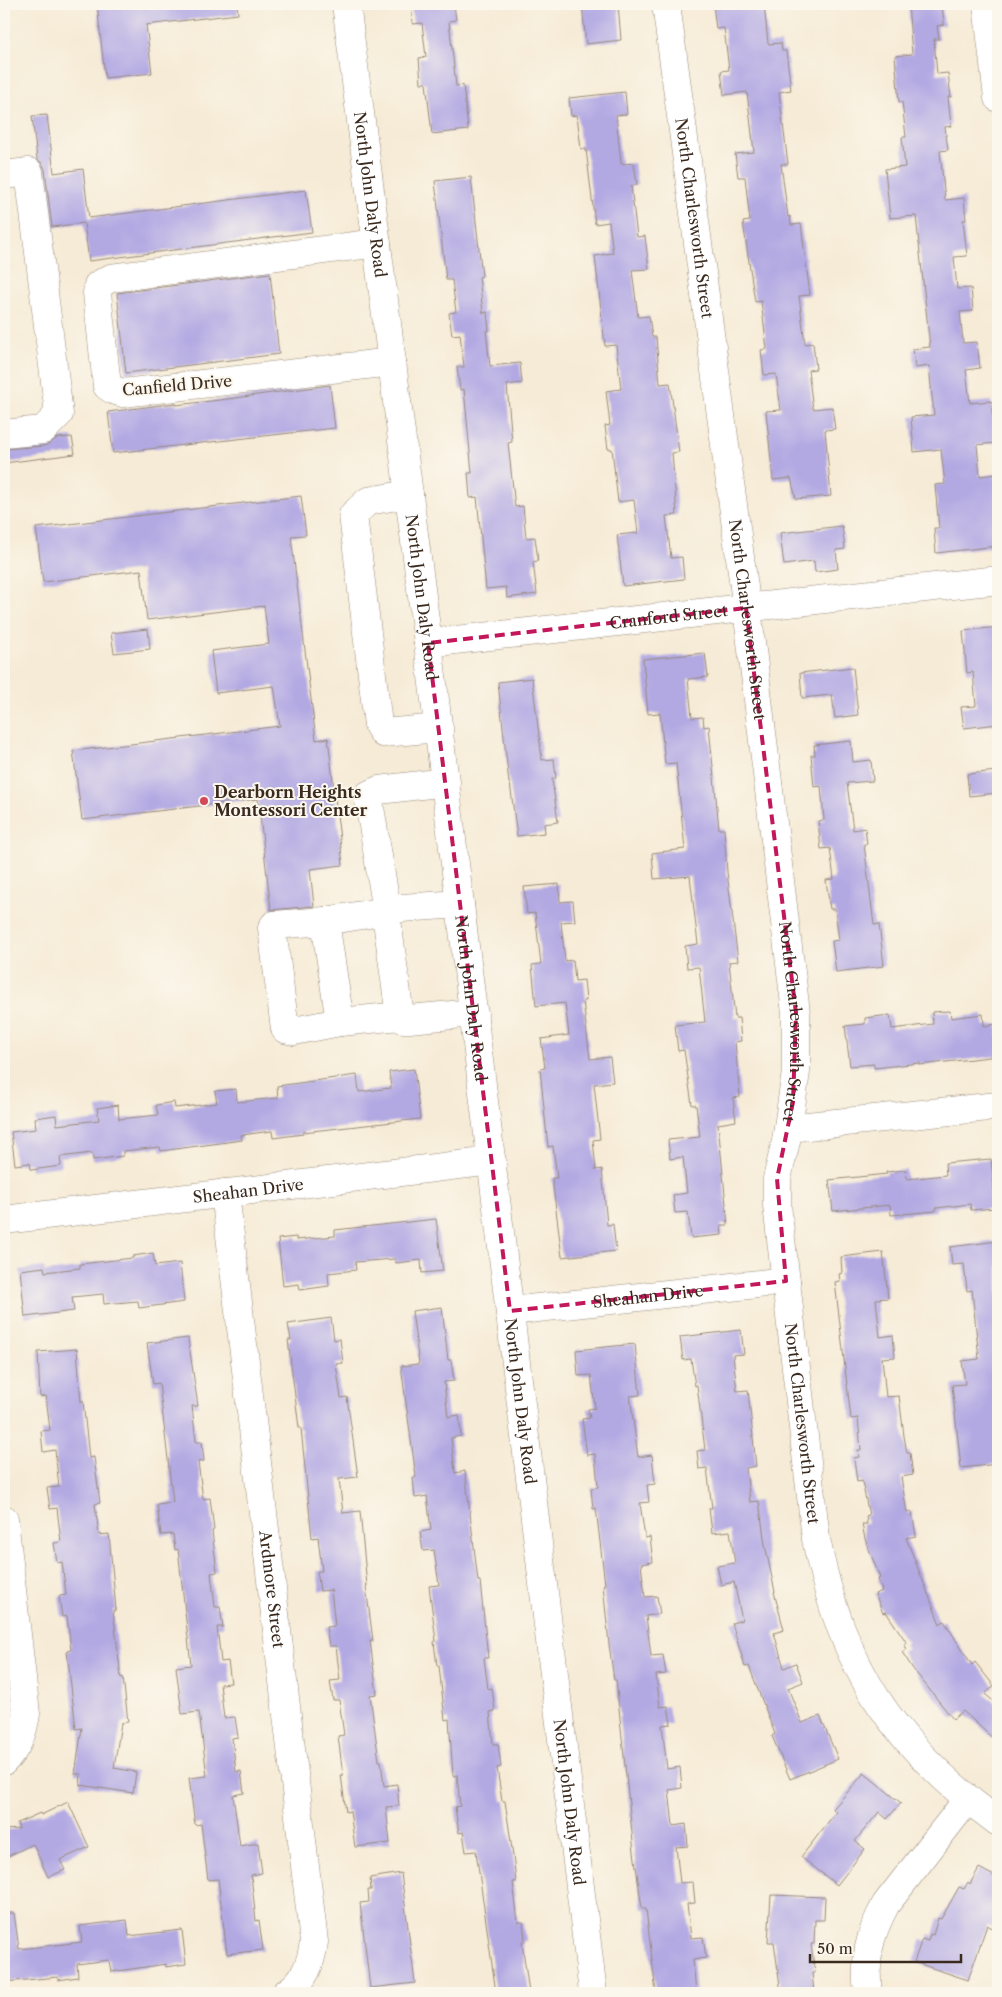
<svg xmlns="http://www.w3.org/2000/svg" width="1002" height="1997" viewBox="0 0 1002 1997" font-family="'Libre Caslon Text',serif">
<rect width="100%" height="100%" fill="#fbf7ec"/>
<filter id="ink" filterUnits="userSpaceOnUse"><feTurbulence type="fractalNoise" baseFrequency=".02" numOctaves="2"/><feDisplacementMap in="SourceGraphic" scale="10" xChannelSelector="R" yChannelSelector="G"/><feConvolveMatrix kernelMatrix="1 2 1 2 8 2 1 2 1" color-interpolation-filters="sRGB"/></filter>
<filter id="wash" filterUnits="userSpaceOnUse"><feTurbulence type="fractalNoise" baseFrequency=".0096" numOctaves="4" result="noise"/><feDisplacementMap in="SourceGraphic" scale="20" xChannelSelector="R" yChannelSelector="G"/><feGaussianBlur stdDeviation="1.12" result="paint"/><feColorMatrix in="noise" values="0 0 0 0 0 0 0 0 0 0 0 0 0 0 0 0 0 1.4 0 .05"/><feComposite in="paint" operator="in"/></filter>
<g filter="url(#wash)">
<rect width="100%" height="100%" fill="#f6ebd6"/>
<g id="blocks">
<g fill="#b2a9e3">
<polygon points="97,4 237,4 238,14 146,25 152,73 105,78"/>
<polygon points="411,4 454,4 456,20 449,21 456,86 463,85 468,130 432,134 426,83 421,83 419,58 426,57 422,23 413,24"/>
<polygon points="582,4 618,4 621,40 586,44"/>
<polygon points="713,4 764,4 768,43 769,44 781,43 782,51 786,51 791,90 779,92 788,164 781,164 788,217 790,216 791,225 801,224 810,295 799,296 805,344 813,343 816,369 808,370 813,409 832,407 835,429 825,430 831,496 796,499 791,478 773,480 766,411 781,410 776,374 764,375 761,350 767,349 761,301 755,302 743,222 750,221 745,177 738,177 735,154 754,152 747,92 724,95 721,71 729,70 724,28 716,29"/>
<polygon points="908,4 942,4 944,25 937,26 939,39 934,39 937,74 948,73 951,97 948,97 951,126 945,127 948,150 940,151 945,200 964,198 966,220 963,220 967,256 954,257 957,289 971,288 973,311 960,312 963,343 977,342 980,368 966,370 970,403 991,401 995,443 977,445 980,476 996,474 998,492 998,546 936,553 934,528 939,528 935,485 945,484 941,449 914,452 911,417 934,415 929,366 915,368 913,349 930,347 916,216 890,218 885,169 905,167 902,137 906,137 902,102 899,102 895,56 912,54"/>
<polygon points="625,92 627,114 616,115 621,164 634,163 637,185 631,186 637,237 645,236 649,269 632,270 638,317 649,316 652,337 656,337 660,384 670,383 679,452 672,453 677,515 666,516 671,558 682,557 684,579 623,586 617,535 638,533 634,500 618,502 612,449 608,449 605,426 610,425 606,391 621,389 616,345 605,346 595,256 613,253 609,222 595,224 586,149 581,149 577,115 571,116 569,98"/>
<polygon points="47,115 54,173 83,169 89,218 306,190 312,232 89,261 84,223 52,227 45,170 42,163 37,159 32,116"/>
<polygon points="471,177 482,276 479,277 483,313 487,312 489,331 486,331 490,366 520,363 522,383 507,385 512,442 508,443 515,507 523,506 526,538 535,537 538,561 533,562 537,594 507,598 506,587 486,589 477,497 470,498 468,473 472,473 464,389 460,390 457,367 464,367 460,334 452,335 449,313 456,312 452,280 446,280 435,181"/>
<polygon points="270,273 279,354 126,373 117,293"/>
<polygon points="330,385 335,428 113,453 108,412 176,403 176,405 228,399"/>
<polygon points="72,437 75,454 4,463 4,449 45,446 57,438"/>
<polygon points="301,496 306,535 291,536 316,740 328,738 343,865 310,869 314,906 271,910 258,799 82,820 73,751 280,726 274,686 216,693 211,651 269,644 264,606 147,620 141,570 43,582 36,528"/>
<polygon points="842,526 845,549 836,550 838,569 815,572 814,561 784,565 780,533"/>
<polygon points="998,627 998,724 964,728 961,707 976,706 973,672 967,673 963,631"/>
<polygon points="148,629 150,649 114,653 111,633"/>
<polygon points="705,653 708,677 688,679 692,718 703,717 704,727 709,726 719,829 724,829 727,872 738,961 729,962 735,1018 739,1018 741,1041 735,1042 740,1097 733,1098 736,1121 718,1124 728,1225 721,1225 722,1235 691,1238 688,1212 675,1213 673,1195 687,1193 683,1157 670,1159 668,1140 700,1137 696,1105 692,1105 684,1050 678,1051 675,1025 705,1022 699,967 687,968 685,946 698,944 690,876 654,879 652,853 685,849 676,763 665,764 660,713 648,714 643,659"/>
<polygon points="853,667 858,715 835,718 832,695 802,698 800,673"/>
<polygon points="532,678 542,760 554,759 556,778 552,779 558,822 544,824 545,833 517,836 510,783 509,783 498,682"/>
<polygon points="851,741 853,762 871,760 873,781 847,783 853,830 865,828 867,844 864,844 874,925 879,924 884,966 836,972 832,941 839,940 835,909 830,909 826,880 834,879 830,848 821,849 818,821 824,820 821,786 814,787 811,755 815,755 814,745"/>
<polygon points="998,771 998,793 969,796 967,774"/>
<polygon points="559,884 560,902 573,901 575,921 561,922 565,961 573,960 575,981 584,980 586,1001 583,1001 590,1059 610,1057 613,1082 594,1084 600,1139 593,1140 596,1170 602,1169 607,1225 613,1224 616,1251 562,1257 552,1178 557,1178 553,1146 548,1147 540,1069 545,1068 541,1039 569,1035 565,1003 536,1006 532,965 541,964 535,913 527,914 524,887"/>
<polygon points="950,1011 951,1018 983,1014 984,1026 998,1024 998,1056 920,1065 920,1063 874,1068 874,1064 850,1066 845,1026 865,1024 865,1018 890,1015 892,1029 933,1024 932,1012"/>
<polygon points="414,1069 420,1119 303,1132 303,1134 273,1138 272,1131 241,1135 242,1140 161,1151 160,1147 123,1151 123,1156 93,1160 92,1153 60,1157 61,1166 31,1170 30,1163 15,1165 11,1132 36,1129 35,1118 56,1115 57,1125 99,1120 97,1108 118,1105 119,1119 158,1115 156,1105 174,1102 175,1108 217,1103 215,1091 236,1089 237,1102 278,1098 277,1086 357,1075 359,1092 391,1088 389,1072"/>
<polygon points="991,1159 996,1208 971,1210 970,1204 936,1208 936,1211 891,1215 890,1205 833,1211 829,1180 887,1174 886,1172 906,1170 907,1179 946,1175 945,1163"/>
<polygon points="436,1219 443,1271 422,1273 421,1260 396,1263 395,1259 355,1262 356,1270 328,1273 329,1286 300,1290 299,1284 283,1286 278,1239 296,1237 297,1240 335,1236 335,1230"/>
<polygon points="998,1241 998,1464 961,1468 952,1385 965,1384 962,1361 979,1359 972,1290 967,1291 964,1264 952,1265 950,1247"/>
<polygon points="883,1252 888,1298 876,1299 880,1337 893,1335 895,1357 882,1358 886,1397 899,1396 904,1436 907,1453 910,1453 913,1475 901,1477 907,1513 912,1512 916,1536 906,1538 940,1624 944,1621 972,1665 975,1662 994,1686 985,1694 998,1705 998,1743 963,1711 953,1719 913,1669 902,1652 907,1649 904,1644 907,1643 886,1612 883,1613 875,1594 882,1591 878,1579 880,1578 865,1539 862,1524 867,1524 866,1516 869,1515 862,1481 857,1482 854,1458 859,1457 858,1450 861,1450 858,1418 851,1419 835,1282 840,1281 839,1274 842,1273 841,1257"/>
<polygon points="153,1253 155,1266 180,1263 184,1302 139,1308 138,1301 104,1304 103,1294 72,1297 74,1311 25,1317 20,1270 44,1267 45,1272 80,1268 80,1264 133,1258 133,1256"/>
<polygon points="442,1307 448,1360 451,1360 454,1381 444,1382 448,1417 459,1415 461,1436 451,1438 455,1473 465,1471 478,1581 480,1581 488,1658 484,1658 488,1689 492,1688 495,1711 490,1712 493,1744 498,1744 501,1767 497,1768 502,1801 505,1801 514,1863 516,1882 513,1882 518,1922 523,1922 525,1941 522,1942 529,1993 496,1993 476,1851 466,1852 463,1832 459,1833 455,1807 460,1806 457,1775 453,1776 449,1719 445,1720 439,1666 437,1666 434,1642 436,1641 429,1586 439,1585 434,1550 423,1551 420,1532 431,1530 427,1496 415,1498 413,1478 416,1477 401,1366 419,1364 412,1311"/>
<polygon points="331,1318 334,1340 340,1339 343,1363 336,1364 341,1398 347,1397 358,1477 339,1479 343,1513 360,1511 367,1586 366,1586 373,1641 370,1641 377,1694 370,1695 379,1761 381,1761 384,1786 397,1784 399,1806 386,1807 390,1843 355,1847 350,1811 346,1812 341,1775 343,1775 338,1736 344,1735 339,1700 333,1700 330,1681 340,1680 336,1646 329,1646 326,1627 335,1626 331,1590 320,1591 317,1571 322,1571 318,1537 312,1538 301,1428 299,1428 288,1340 291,1340 288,1324"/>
<polygon points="741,1330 744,1354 733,1355 737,1391 748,1390 756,1466 746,1468 750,1502 759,1501 765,1545 775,1592 774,1592 784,1630 774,1633 784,1668 796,1663 803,1682 788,1688 802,1723 820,1716 838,1759 790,1779 772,1736 775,1734 749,1666 745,1667 732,1623 742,1620 734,1582 721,1585 717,1566 735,1563 730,1531 712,1533 709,1508 712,1508 707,1468 699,1469 697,1451 705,1450 697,1385 695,1386 691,1359 683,1360 680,1337"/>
<polygon points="188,1338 198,1406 192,1406 196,1442 202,1442 204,1461 198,1462 203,1499 210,1498 214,1530 212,1531 217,1572 211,1573 215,1607 220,1607 223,1627 217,1627 221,1662 228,1661 231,1683 220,1684 224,1718 235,1717 238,1737 232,1738 236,1772 241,1771 244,1793 233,1795 240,1846 258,1843 262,1873 251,1875 256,1921 259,1920 263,1950 227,1954 218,1879 208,1880 201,1824 195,1825 189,1778 207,1776 199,1712 182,1714 176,1667 191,1665 178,1549 175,1550 173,1534 161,1535 157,1504 173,1502 159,1383 153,1384 147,1343"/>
<polygon points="635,1344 640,1395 630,1396 638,1457 652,1455 655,1484 647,1485 649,1502 640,1503 645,1538 650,1537 653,1562 641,1564 645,1597 657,1596 660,1614 646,1616 651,1656 663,1655 666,1674 656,1675 660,1707 668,1706 671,1724 662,1725 667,1769 680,1767 682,1788 669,1790 673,1826 686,1824 688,1846 676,1847 680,1883 693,1882 695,1903 687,1904 691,1938 703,1937 706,1958 693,1960 696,1993 656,1993 646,1909 642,1909 634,1852 616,1680 614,1680 609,1644 603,1585 605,1584 596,1508 593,1509 591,1488 598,1487 595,1454 587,1455 582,1419 590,1418 588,1409 595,1408 591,1375 578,1376 576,1350"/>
<polygon points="77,1349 81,1402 83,1401 89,1458 94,1457 100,1503 95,1504 99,1535 109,1534 116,1610 113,1610 121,1678 123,1677 128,1722 121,1723 114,1768 136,1772 133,1793 80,1785 81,1774 75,1774 82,1728 76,1729 67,1651 71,1650 67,1616 62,1617 59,1596 66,1595 62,1562 57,1563 54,1543 61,1542 57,1508 50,1509 47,1488 59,1487 55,1450 43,1452 41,1431 50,1430 46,1396 40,1397 38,1352"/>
<polygon points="864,1773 901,1803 887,1819 879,1812 855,1841 865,1849 837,1885 801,1857 836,1812 833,1809"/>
<polygon points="68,1802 89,1847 60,1860 65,1870 48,1877 33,1844 4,1858 4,1830 19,1829 17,1823 40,1813 41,1815"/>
<polygon points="979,1868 998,1878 998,1931 987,1925 968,1980 914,1962 922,1939 928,1941 930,1934 933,1935 938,1918 941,1919 959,1887 964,1889 968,1882 970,1884"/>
<polygon points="401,1873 415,1983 370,1988 360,1903 369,1902 368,1890 371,1890 370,1878"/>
<polygon points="771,1895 825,1897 824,1920 815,1920 814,1944 811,1944 815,1973 812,1973 814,1993 781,1993 774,1942 768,1942"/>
<polygon points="4,1913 14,1913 19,1949 82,1942 80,1926 127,1920 129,1936 182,1930 186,1964 166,1967 166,1964 111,1972 109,1960 77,1964 78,1977 58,1980 58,1977 4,1982"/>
</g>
</g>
</g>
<g filter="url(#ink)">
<use href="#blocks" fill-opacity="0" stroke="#988a7a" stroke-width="1"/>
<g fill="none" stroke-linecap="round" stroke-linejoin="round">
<defs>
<g id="minor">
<path id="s1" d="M346 4 428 643 593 1993"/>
<path id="s2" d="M666 4 748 617 796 1013V1072L786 1141 777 1179V1205L816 1539C841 1667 893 1745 998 1822"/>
<polyline points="987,4 998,98"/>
<polyline points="4,175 29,172 59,414 43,430 4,434"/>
<polyline points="377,243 111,278 98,285 97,293 107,386 113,390 123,393 392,362"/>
<polyline points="409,494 368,501 353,515 378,725 383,733 439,728"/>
<path id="s3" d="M428 643 998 580"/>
<polyline points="460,904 387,909 386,913 400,1016 403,1019 409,1019 474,1013"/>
<polyline points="325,921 274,925 272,928 285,1029 294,1031 340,1022"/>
<polyline points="400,1016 340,1022 325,921 387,911 368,795 379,790 446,782"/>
<polyline points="788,1128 998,1106"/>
<path id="s4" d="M225 1193 314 1942C311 1963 305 1981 286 1993"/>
<path id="s5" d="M4 1220 492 1161"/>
<path id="s6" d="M510 1311 786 1281"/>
<path d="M4 1519 26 1714C23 1733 18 1748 4 1761"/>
<path d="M868 1993C864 1958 869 1935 886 1904L968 1799"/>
</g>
</defs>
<use href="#minor" stroke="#988a7a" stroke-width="29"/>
<use href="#minor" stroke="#fff" stroke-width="28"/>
</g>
</g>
<path fill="none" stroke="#c2185b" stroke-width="4" stroke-dasharray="10 6" stroke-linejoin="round" d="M746 608 796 1013 793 1102 777 1179 786 1281 510 1311 428 643Z"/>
<circle fill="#d1495b" stroke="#fbf7ec" stroke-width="2" cx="204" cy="801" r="5"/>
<g text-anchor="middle" stroke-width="4" stroke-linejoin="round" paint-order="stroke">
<g font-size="16" fill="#3b2a1e" stroke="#fbf7ec">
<text dy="6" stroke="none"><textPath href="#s1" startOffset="192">North John Daly Road</textPath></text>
<text dy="6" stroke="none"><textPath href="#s2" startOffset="216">North Charlesworth Street</textPath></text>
<text transform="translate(177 385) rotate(-5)" y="6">Canfield Drive</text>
<text dy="6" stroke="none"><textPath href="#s1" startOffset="598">North John Daly Road</textPath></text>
<text dy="6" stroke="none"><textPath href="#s3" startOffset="242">Cranford Street</textPath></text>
<text dy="6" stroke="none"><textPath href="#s2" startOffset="621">North Charlesworth Street</textPath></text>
<text dy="6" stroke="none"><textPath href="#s1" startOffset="1002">North John Daly Road</textPath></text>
<text dy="6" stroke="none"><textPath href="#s2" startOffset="1026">North Charlesworth Street</textPath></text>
<text dy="6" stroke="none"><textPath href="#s5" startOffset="246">Sheahan Drive</textPath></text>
<text dy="6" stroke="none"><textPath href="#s6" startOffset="139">Sheahan Drive</textPath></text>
<text dy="6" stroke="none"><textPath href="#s1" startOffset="1408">North John Daly Road</textPath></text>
<text dy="6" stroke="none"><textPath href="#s2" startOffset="1431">North Charlesworth Street</textPath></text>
<text dy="6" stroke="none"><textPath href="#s4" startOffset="399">Ardmore Street</textPath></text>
<text dy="6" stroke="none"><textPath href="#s1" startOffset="1812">North John Daly Road</textPath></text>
</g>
<g font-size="16" font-weight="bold" fill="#3b2a1e" stroke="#fbf7ec" text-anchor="start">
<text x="214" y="798">Dearborn Heights<tspan x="214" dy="18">Montessori Center</tspan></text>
</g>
</g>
<rect width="1002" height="1997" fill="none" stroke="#fbf7ec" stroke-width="20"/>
<path d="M810 1954v8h151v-8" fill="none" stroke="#3b2a1e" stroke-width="2.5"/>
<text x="817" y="1954" font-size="15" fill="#3b2a1e" stroke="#fbf7ec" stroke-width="4" paint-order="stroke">50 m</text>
</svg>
